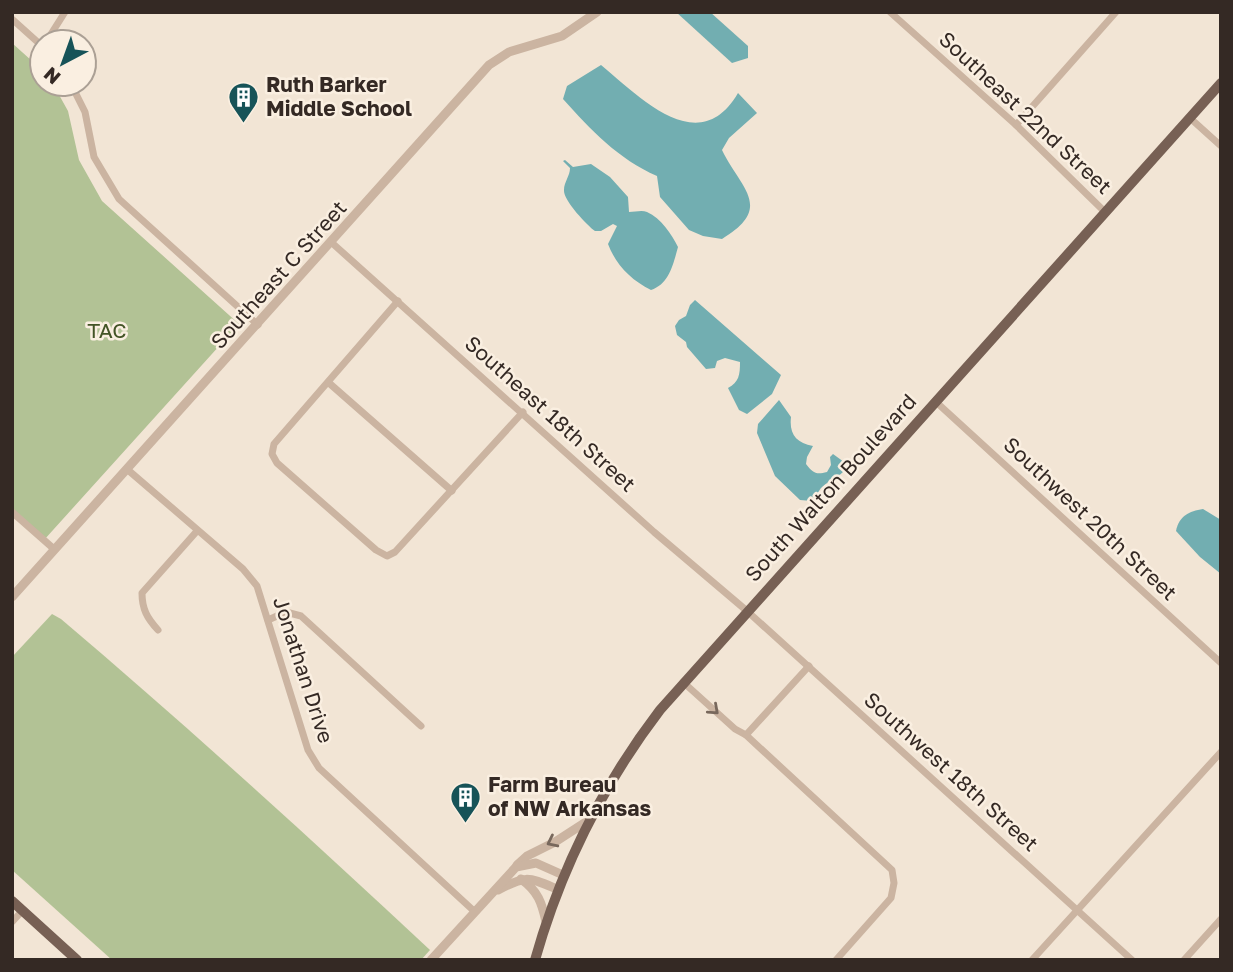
<svg xmlns="http://www.w3.org/2000/svg" width="1233" height="972" viewBox="0 0 1233 972" font-family="'Golos Text',sans-serif">
<rect width="100%" height="100%" fill="#f2e5d5"/>
<g fill="#b2c295">
<polygon points="12,43 42,70 42,84 53,84 68,111 79,160 102,201 239,324 44,540 12,512"/>
<path d="M52 614 61 619C187 726 309 837 430 950L421 960H112L12 870V657Z"/>
</g>
<g fill="#72aeb1">
<polygon points="676,12 710,12 748,46 748,58 732,63"/>
<path d="M601 65C640 97 699 160 738 93L757 113 729 138 722 150C740 188 775 207 722 239L703 236 689 230 660 197 657 176C618 159 591 130 563 99L567 86Z"/>
<path d="M565 160 573 167 591 164 610 177 628 197 629 212C635 212 642 210 647 212 661 218 672 235 678 247 673 265 669 284 651 290 631 280 616 265 608 244L617 226 613 224 601 231H595C587 225 563 200 564 190 564 182 570 176 570 168L563 161Z"/>
<path d="M695 300 781 375 772 394 747 414 739 410 728 388C739 382 740 375 740 362L725 358 717 361 715 368 706 369 687 347 686 342 677 335 675 326 679 320 686 316 690 305Z"/>
<path d="M779 400 791 417C789 434 796 443 813 446L807 457 806 464C813 473 816 475 827 472L831 465 830 457 833 454 844 462 846 469C839 477 830 480 822 487 817 492 818 497 812 501L800 500 775 476 757 433 758 424Z"/>
<path d="M1203 509 1221 520V574L1200 557 1176 531C1179 516 1189 511 1203 509Z"/>
</g>
<g fill="none" stroke-linecap="round" stroke-linejoin="round">
<g stroke="#cbb4a1" stroke-width="7">
<polyline points="890,12 1016,125 1105,212"/>
<polyline points="12,19 42,46"/>
<polyline points="46,42 65,12"/>
<polyline points="71,84 85,112 94,157 119,199 258,325"/>
<polyline points="1190,118 1221,146"/>
<polyline points="1016,125 1116,12"/>
<polyline points="331,242 654,532 747,611 1132,960"/>
<polyline points="398,301 274,444 272,454 277,463 376,550 387,556 395,552 523,412"/>
<polyline points="329,383 452,491"/>
<polyline points="935,401 1221,663"/>
<polyline points="128,470 243,569 257,586 308,750 319,768 475,912"/>
<polyline points="12,512 54,549"/>
<polyline points="268,620 286,612 301,616 421,726"/>
<path d="M158 630C147 618 142 609 142 593L197 531"/>
<polyline points="683,682 735,729 746,735 892,870 894,883 891,898 836,960"/>
<polyline points="746,735 809,666"/>
<polyline points="12,922 23,910"/>
<polyline points="1032,960 1221,752"/>
<polyline points="1184,960 1221,919"/>
</g>
<g stroke="#cbb4a1" stroke-width="9">
<polyline points="12,597 489,65 509,52 562,36 597,12"/>
<polyline points="517,865 527,856 555,842 589,820"/>
<path d="M521 879C538 891 542 903 546 922"/>
<path d="M498 890C526 875 528 877 557 889"/>
<polyline points="431,960 516,867 536,863 563,875"/>
</g>
<g stroke="#776054" stroke-width="10">
<polyline points="12,901 77,960"/>
<path d="M535 960C561 868 602 786 660 710L1221 83"/>
</g>
</g>
<defs><path id="oneway-chevron" d="M-2-3.5L2.5 0L-2 3.5" fill="none" stroke-width="1.6" stroke-linecap="round" stroke-linejoin="round" transform="scale(1.75)"/></defs>
<g stroke="#78685c">
<use href="#oneway-chevron" transform="translate(714 710) rotate(42)"/>
<use href="#oneway-chevron" transform="translate(552 842) rotate(154)"/>
</g>
<defs>
<symbol id="building-pin" viewBox="-11 -11 22 30"><path d="M0 17L-7.5 6A9.5 9.5 0 1 1 7.5 6Z" fill="#175358" stroke="#faefe1"/><path d="M-4-6H4V6H1V3H-1V6H-4ZM-2.5-4.3h1.7v1.8h-1.7ZM.8-4.3h1.7v1.8H.8ZM-2.5-1h1.7V.8h-1.7ZM.8-1h1.7V.8H.8Z" fill="#fff"/></symbol>
</defs>
<g fill-rule="evenodd">
<use href="#building-pin" x="226" y="80" width="35" height="47"/>
<use href="#building-pin" x="448" y="780" width="35" height="47"/>
</g>
<g text-anchor="middle" stroke-width="5" stroke-linejoin="round" paint-order="stroke">
<g font-size="21" font-weight="bold" fill="#342924" stroke="#faefe1" text-anchor="start">
<text x="266" y="92">Ruth Barker<tspan x="266" dy="24">Middle School</tspan></text>
<text x="488" y="792">Farm Bureau<tspan x="488" dy="24">of NW Arkansas</tspan></text>
</g>
<g font-size="21" fill="#342924" stroke="#faefe1">
<text transform="translate(1025 113) rotate(43)" y="7">Southeast 22nd Street</text>
<text transform="translate(279 275) rotate(-48)" y="7">Southeast C Street</text>
<text transform="translate(550 414) rotate(42)" y="7">Southeast 18th Street</text>
<text transform="translate(831 488) rotate(-48)" y="7">South Walton Boulevard</text>
<text transform="translate(1090 519) rotate(43)" y="7">Southwest 20th Street</text>
<text transform="translate(303 670) rotate(72)" y="7">Jonathan Drive</text>
<text transform="translate(951 772) rotate(42)" y="7">Southwest 18th Street</text>
</g>
<g font-size="21" fill="#435426" stroke="#faefe1">
<text x="107" y="338">TAC</text>
</g>
</g>
<rect width="1233" height="972" fill="none" stroke="#342924" stroke-width="28"/>
<g transform="translate(63 63) rotate(221)"><circle r="33" fill="#faefe1" stroke="#aba095" stroke-width="2"/>
<path d="M0-5L12 26L0 18L-12 26Z" fill="#175358"/>
<text y="-10" font-size="19" font-weight="bold" text-anchor="middle" fill="#342924">N</text>
</g>
</svg>
